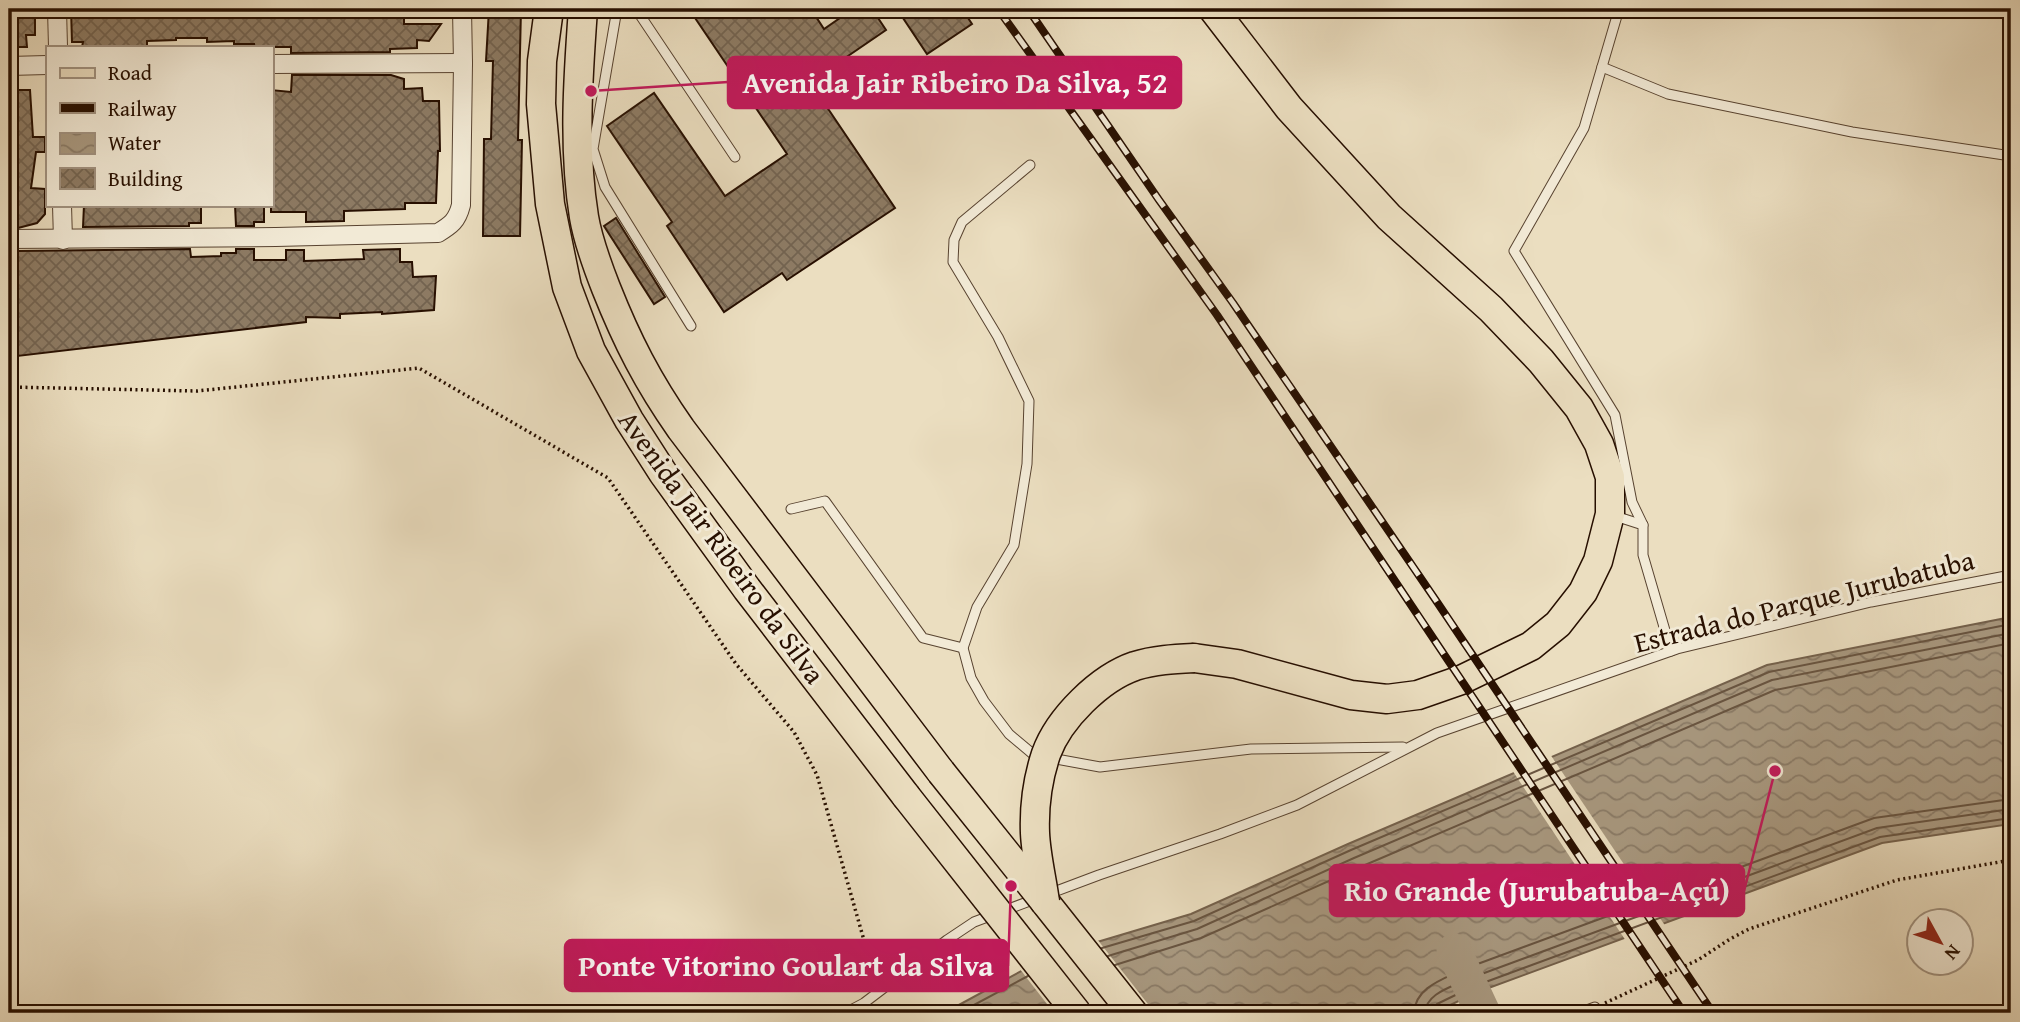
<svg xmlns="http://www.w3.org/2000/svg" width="2020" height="1022" viewBox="0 0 2020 1022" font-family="'Gentium Book Plus',serif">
<defs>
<pattern id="water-waves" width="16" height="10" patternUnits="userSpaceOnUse" patternTransform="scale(1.75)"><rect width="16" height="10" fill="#a8987f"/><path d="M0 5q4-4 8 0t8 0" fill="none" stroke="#897a66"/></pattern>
<pattern id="building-cross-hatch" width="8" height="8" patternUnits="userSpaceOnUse" patternTransform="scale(1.75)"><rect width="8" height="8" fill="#8d7b64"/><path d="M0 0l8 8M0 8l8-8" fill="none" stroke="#736350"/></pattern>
</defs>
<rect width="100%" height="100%" fill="#ebdec0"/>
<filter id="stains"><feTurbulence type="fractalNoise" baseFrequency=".00286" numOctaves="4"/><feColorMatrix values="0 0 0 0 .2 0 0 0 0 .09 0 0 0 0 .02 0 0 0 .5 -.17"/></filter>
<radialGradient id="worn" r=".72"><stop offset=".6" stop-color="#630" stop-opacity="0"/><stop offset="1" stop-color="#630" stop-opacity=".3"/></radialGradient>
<polygon fill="url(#water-waves)" stroke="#74614c" stroke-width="2" points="2011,617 2011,824 1882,843 1475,993 1434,1013 944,1013 1047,957 1191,914 1348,844 1767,665"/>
<g fill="#ebdec0">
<polygon points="1550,754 1666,927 1626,941 1512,770"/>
<polygon points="1097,939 1155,1013 1054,1013 1019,968 1045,954"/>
</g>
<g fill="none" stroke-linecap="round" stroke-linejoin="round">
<g stroke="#685440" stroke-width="2">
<polyline points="1102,948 1194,921 1351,850 1769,672 2011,624"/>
<polyline points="1108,956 1197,929 1354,858 1772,680 2011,633"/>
<polyline points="1115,965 1201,938 1358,868 1775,690 2011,643"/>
<polyline points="959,1013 1028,976"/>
<path d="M1414 1013C1415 987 1444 979 1464 969L1874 818 2011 799"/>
<path d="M1425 1013C1426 993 1452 987 1468 979L1877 828 2011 809"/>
<polyline points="1433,1013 1434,1008 1437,1004 1472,987 1880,837 2011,818"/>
</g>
<polyline stroke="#a8987f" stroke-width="35" points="1454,951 1483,1013"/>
</g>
<g fill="url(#building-cross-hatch)" stroke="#270f00" stroke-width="2">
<polygon points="71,9 404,9 404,24 441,24 429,41 417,40 417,48 390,49 390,52 291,53 291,47 254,47 254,44 234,44 234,41 207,42 207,38 176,38 176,40 147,41 147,47 82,47 83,42 72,42"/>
<polygon points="489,9 521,9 518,140 522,140 520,236 483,236 484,139 491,139 493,61 486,61"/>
<polygon points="689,9 811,9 824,29 853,9 872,9 886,30 810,82 895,208 787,280 782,273 724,312 667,226 672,222 607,126 654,93 725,196 787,154"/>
<polygon points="910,9 962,9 972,24 927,54 901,15"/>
<polygon points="9,17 35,17 35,35 26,35 27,47 9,47"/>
<polygon points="292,75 391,75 404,79 404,89 422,88 423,101 439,101 440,151 438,151 436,203 405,203 405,209 344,211 344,221 306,222 306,212 271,212 271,90 291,92"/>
<polygon points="9,90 30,90 33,137 45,137 45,152 36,152 31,188 45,189 45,214 37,223 18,228 17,223 9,223"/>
<polygon points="84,205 201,205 201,223 189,223 189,226 83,227"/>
<polygon points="235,205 264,205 264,222 254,222 254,226 236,226"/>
<polygon points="616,218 665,297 654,304 604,226"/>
<polygon points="190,249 191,257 221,256 221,253 236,253 236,249 254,249 254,260 286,260 286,250 304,250 304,261 364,259 363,250 400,249 400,262 412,262 413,277 436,276 434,310 382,314 382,312 340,314 340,318 306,317 306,322 9,357 9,261 18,261 18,251"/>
</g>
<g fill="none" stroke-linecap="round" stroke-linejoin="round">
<defs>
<g id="service">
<polyline points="617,9 593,149 605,187 691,326"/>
<polyline points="636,9 735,157"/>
<polyline points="1619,9 1584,128 1514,251 1615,415 1632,502 1643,525"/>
<polyline points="1602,67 1668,94 1852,132 2011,156"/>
<polyline points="1030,165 962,222 954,240 953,262 998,337 1029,401 1027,464 1014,545 977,607 963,648 971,678 984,701 1009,734 1034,755 1100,767 1251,749 1403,747"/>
<polyline points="791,509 825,501 923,638 963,648"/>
<polyline points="1612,515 1643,525 1643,555 1671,651"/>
<polyline points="845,1013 864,1003 947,940 974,922 1099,875 1220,834 1297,805 1437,733 1677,649 1871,602 2011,575"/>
<polyline points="1579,1013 1595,1007"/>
</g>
<g id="minor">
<polyline points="57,9 58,47"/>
<polyline points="271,64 463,63"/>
<polyline points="9,66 47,65"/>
<polyline points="62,205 63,240"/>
<path d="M9 239 276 237 438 233C451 225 457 221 461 205L463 63 462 9"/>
</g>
<g id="primary">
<polyline points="549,9 542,61 541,104 550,204 567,287 591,351 629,420 663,473 747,589 906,796"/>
<path d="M583 9C578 77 573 149 584 217 588 241 597 265 606 288 627 341 648 382 681 429L941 772"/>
<polyline points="1194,658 1237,664 1351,695 1387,699 1418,695 1461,680 1531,646 1558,624 1583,592 1598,561 1610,514 1610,477 1599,444 1579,408 1541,361 1491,309 1389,217 1289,108 1213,9"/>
<polyline points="1045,902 1133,1013"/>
</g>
</defs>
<use href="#service" stroke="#584330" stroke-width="11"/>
<use href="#minor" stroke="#584330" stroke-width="20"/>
<use href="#primary" stroke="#270f00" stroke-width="31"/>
<g stroke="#270f00" stroke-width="3.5" stroke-dasharray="2 3.5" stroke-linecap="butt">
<polyline points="9,387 197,391 419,368 608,478 736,664 794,732 817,775 875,979"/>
<polyline points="1605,1003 1698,960 1730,939 1749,929 1897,880 2011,860"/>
</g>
<use href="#service" stroke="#f2ead6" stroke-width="9"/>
<use href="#minor" stroke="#f2ead6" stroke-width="18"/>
<use href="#primary" stroke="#ebdec0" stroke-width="28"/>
<defs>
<g id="rail">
<polyline points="998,9 1217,315 1684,1013"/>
<polyline points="1028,9 1159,200 1233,303 1437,602 1713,1013"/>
</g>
</defs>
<use href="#rail" stroke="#270f00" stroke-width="8"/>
<use href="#rail" stroke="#f2ead6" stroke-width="5" stroke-dasharray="16" stroke-linecap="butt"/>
<defs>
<g id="primary-bridge">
<polyline points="941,772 1045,902"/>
<polyline points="906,796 1077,1013"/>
<path d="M1045 902C1042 879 1036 856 1035 833 1034 807 1038 778 1046 754 1059 718 1100 678 1135 666 1154 660 1174 659 1194 658"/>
</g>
</defs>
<use href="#primary-bridge" stroke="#270f00" stroke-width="31" stroke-linecap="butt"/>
<use href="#primary-bridge" stroke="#ebdec0" stroke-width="28"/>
</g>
<g text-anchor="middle" stroke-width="6" stroke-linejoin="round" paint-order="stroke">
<g font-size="28" fill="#270f00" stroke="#f2ead6">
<text transform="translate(722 547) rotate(54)" y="10">Avenida Jair Ribeiro da Silva</text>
<text transform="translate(1804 601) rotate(-14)" y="10">Estrada do Parque Jurubatuba</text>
</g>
</g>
<path fill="none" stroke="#c2185b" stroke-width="2.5" d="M591 91L728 82M1775 771L1744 891M1011 886L1008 966"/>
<g fill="#c2185b" stroke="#f2ead6" stroke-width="2.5">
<circle cx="591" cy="91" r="7"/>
<circle cx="1775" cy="771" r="7"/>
<circle cx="1011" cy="886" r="7"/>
</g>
<g fill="#c2185b" stroke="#c2185b" stroke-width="2.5">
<rect x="728" y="57" width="453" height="51" rx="7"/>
<rect x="1330" y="865" width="414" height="51" rx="7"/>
<rect x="565" y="940" width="443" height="51" rx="7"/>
</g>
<g font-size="30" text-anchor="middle" font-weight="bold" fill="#fff">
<text x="955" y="93">Avenida Jair Ribeiro Da Silva, 52</text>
<text x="1537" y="901">Rio Grande (Jurubatuba-Açú)</text>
<text x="786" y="976">Ponte Vitorino Goulart da Silva</text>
</g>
<rect width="2020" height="1022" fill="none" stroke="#ebdec0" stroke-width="35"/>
<rect x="10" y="10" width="1999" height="1001" fill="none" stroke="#270f00" stroke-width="3.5"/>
<rect x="18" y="18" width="1985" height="987" fill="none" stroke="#270f00" stroke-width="2"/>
<rect x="46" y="46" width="228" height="161" fill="#f2ead6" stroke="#a19280" stroke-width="2"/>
<rect x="60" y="68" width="35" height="10" fill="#ebdec0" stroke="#a19280" stroke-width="2"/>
<text x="108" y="80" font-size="21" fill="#270f00">Road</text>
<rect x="60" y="103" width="35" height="10" fill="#270f00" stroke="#a19280" stroke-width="2"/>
<text x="108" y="116" font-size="21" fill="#270f00">Railway</text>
<rect x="60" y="133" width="35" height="21" fill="url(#water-waves)" stroke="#a19280" stroke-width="2"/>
<text x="108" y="150" font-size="21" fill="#270f00">Water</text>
<rect x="60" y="168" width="35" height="21" fill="url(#building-cross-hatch)" stroke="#a19280" stroke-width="2"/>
<text x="108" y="186" font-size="21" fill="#270f00">Building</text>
<g transform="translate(1940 942) rotate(130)"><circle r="33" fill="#f2ead6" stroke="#a19280" stroke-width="2"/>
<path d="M0-5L12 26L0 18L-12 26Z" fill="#8f2418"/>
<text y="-10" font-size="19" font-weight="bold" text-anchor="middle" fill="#270f00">N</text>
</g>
<rect width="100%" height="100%" filter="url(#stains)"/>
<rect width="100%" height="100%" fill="url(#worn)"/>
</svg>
